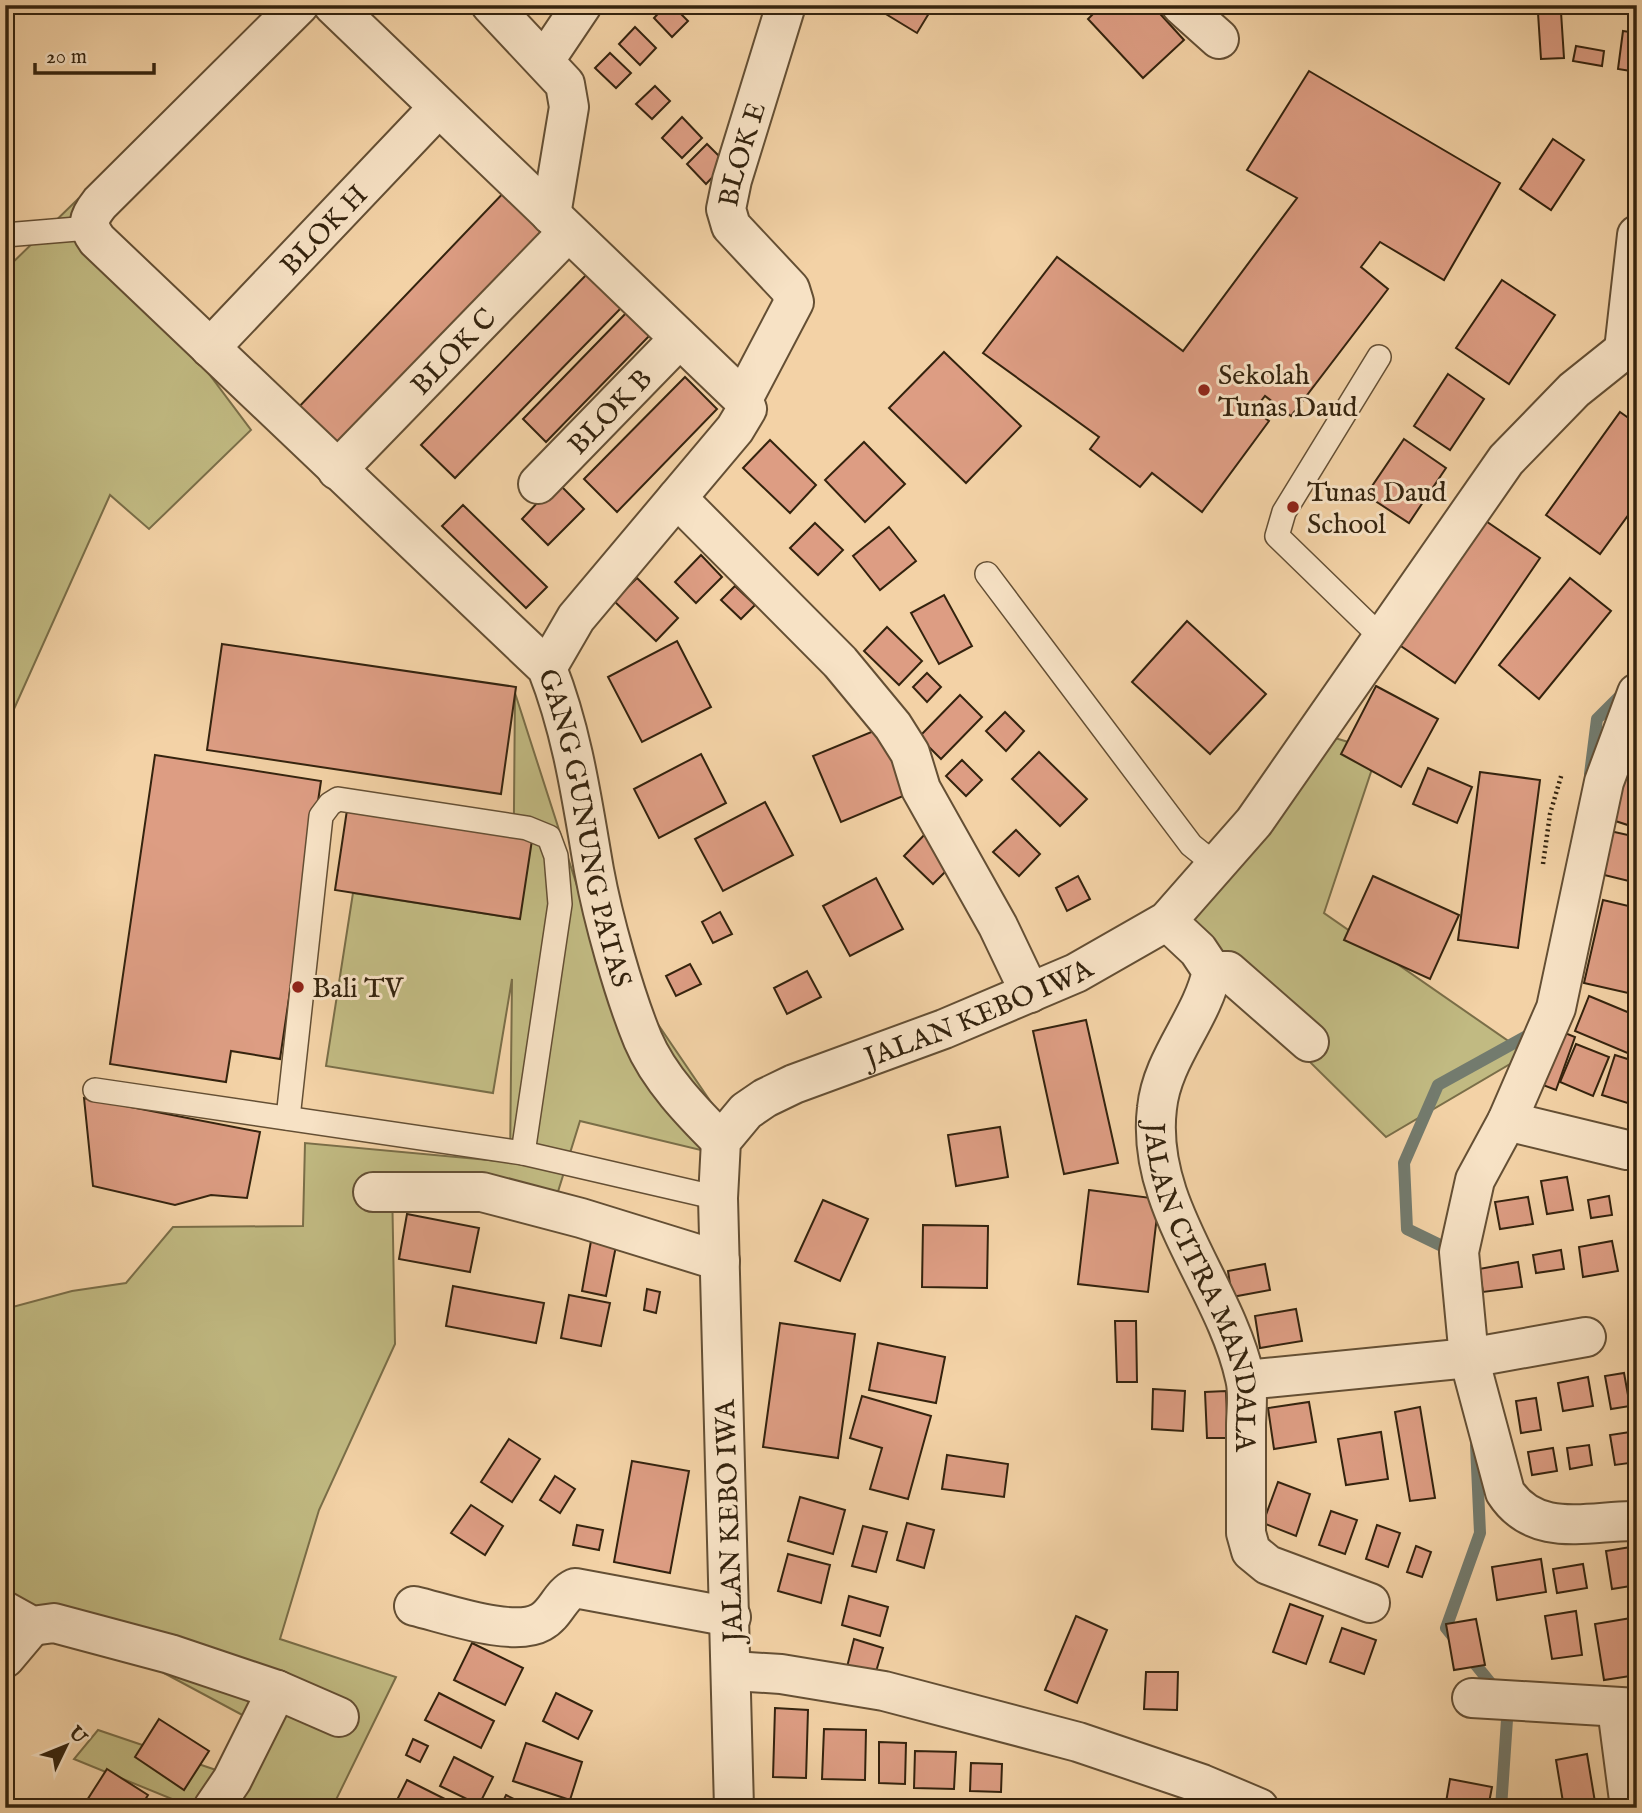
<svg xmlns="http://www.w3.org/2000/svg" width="1642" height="1813" viewBox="0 0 1642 1813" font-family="'IM FELL English',serif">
<rect width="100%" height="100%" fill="#f3d2a6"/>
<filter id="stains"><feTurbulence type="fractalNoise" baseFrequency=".00286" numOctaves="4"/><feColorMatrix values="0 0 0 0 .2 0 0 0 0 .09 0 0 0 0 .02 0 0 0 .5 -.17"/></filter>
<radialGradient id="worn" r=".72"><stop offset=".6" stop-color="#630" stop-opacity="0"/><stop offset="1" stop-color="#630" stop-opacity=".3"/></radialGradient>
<g fill="#c1ba82" stroke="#7a6e48" stroke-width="2">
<polygon points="78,199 251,430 149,529 110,495 5,729 5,270"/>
<polygon points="515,693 589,923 736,1139 713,1153 580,1121 551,1214 392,1184 395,1344 319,1510 280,1639 396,1677 332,1808 194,1808 74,1759 98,1730 219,1771 248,1718 149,1665 120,1655 9,1635 5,1640 5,1309 72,1291 126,1283 173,1227 303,1226 305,1143 510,1162 512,979 493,1093 326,1066 353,893 513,918"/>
<polygon points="1335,738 1378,751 1324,913 1527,1054 1386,1137 1172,926"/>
</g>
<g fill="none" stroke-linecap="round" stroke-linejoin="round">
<g stroke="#737b6e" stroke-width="12">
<polyline points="1590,774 1597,719 1624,692"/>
<polyline points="1452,1256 1442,1246 1407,1229 1404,1163 1438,1085 1534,1032"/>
<polyline points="1476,1445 1480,1533 1446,1628 1497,1691"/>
<polyline points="1501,1808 1508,1705"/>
</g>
</g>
<g fill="#dd9d83" stroke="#34230e" stroke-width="2">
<polygon points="666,5 672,5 688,21 672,37 654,18"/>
<polygon points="871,5 934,5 917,33"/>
<polygon points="1102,5 1152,5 1184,40 1143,78 1088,19"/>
<polygon points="1561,12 1564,58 1541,59 1538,13"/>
<polygon points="635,27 656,48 640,65 619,44"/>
<polygon points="1623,31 1637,33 1637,72 1618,69"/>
<polygon points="1576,46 1604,51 1602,66 1573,61"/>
<polygon points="610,53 631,73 616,88 595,68"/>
<polygon points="1309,71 1500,183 1444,280 1380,242 1361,267 1388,289 1291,416 1265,396 1254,410 1269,421 1202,512 1152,473 1140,487 1090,449 1099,437 983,353 1057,257 1183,351 1297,198 1247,170"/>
<polygon points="655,86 670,101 652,119 636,104"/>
<polygon points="682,117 702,138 682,158 662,138"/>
<polygon points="1553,139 1584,160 1551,210 1520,189"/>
<polygon points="707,144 726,163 706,184 687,164"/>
<polygon points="510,186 553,230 340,457 295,411"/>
<polygon points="589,272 623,306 455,478 421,445"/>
<polygon points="1502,280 1555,315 1509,384 1456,348"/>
<polygon points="630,309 653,332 546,442 523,419"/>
<polygon points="944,352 1021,426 966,483 889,408"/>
<polygon points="1448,374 1484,399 1450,450 1414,426"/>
<polygon points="685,377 717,409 617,512 584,479"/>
<polygon points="1620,412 1637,424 1637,503 1600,554 1546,515"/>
<polygon points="1404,439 1446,468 1409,523 1366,495"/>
<polygon points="770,440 816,485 790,513 743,468"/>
<polygon points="864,442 905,484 865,522 825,480"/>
<polygon points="557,482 584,509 548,545 522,519"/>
<polygon points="463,505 547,587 526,608 442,526"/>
<polygon points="1480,517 1540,558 1455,683 1395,642"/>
<polygon points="815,523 843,550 818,575 790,548"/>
<polygon points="889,527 916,561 880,590 853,556"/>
<polygon points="701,555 722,577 696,603 675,582"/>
<polygon points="637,578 678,618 656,641 614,601"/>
<polygon points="1570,578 1611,611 1539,699 1499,665"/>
<polygon points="735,586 755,605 741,619 721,600"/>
<polygon points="944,595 972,646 939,664 911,613"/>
<polygon points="1187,621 1266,694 1210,754 1132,682"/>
<polygon points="887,627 922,661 899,685 864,651"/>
<polygon points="677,641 711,707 642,742 608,677"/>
<polygon points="222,644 516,687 501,794 207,750"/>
<polygon points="927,673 941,687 927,702 913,687"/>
<polygon points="1376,686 1438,719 1401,787 1341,754"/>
<polygon points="960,695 982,717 941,759 919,737"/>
<polygon points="1005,712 1024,731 1006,751 986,731"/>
<polygon points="881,728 908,794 841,822 813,756"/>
<polygon points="1039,752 1087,799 1060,826 1012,779"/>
<polygon points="701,754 726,803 659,838 634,789"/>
<polygon points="155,755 321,781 280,1059 231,1051 226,1082 110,1064"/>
<polygon points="1618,758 1637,764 1637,828 1600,816"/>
<polygon points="962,760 982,780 966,796 946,776"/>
<polygon points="1428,768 1472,787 1457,823 1413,804"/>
<polygon points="1480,772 1540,780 1518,948 1458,940"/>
<polygon points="765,802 793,855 723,891 695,839"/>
<polygon points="347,810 532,840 520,919 335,890"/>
<polygon points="1601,829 1637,837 1637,883 1592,872"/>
<polygon points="1016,830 1040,854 1019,876 993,852"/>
<polygon points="928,831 957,860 933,884 904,856"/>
<polygon points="1078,876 1090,899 1067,911 1056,888"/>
<polygon points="1373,876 1459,915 1430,979 1344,940"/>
<polygon points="876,878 903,929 850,956 823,906"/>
<polygon points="1603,900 1637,908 1637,995 1584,983"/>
<polygon points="720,912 732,934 713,943 702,922"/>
<polygon points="690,964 701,984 676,996 666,976"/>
<polygon points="807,971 821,997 787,1014 774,988"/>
<polygon points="1589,996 1637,1016 1637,1057 1575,1031"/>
<polygon points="1086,1020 1118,1163 1064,1174 1033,1031"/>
<polygon points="1555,1029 1575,1037 1556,1090 1535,1082"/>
<polygon points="1576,1044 1609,1057 1593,1096 1560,1082"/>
<polygon points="1615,1055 1637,1062 1637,1106 1602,1095"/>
<polygon points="84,1098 260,1132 247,1198 211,1195 175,1205 93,1186"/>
<polygon points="1000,1127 1008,1177 956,1186 948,1135"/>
<polygon points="1567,1177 1573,1210 1547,1214 1541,1181"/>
<polygon points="1089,1190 1159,1199 1148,1292 1078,1284"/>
<polygon points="1609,1196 1612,1215 1591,1218 1588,1200"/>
<polygon points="1528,1197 1533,1224 1500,1229 1495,1202"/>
<polygon points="823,1200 868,1219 840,1281 795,1261"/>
<polygon points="407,1214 479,1228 470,1272 399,1259"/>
<polygon points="923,1225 988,1226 987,1288 922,1287"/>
<polygon points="1637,1236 1637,1269 1631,1237"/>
<polygon points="591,1241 616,1246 606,1296 582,1291"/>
<polygon points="1612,1241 1618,1271 1583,1277 1579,1247"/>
<polygon points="1561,1250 1564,1269 1536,1273 1533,1255"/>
<polygon points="1518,1262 1522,1287 1483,1292 1479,1269"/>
<polygon points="1265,1264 1270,1290 1232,1297 1228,1271"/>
<polygon points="453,1286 544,1303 536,1343 446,1326"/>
<polygon points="647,1289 660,1292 656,1313 644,1310"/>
<polygon points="569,1295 610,1303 601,1346 561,1338"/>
<polygon points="1296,1309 1302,1341 1260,1348 1255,1316"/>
<polygon points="1115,1321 1136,1321 1137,1382 1117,1382"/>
<polygon points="780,1323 855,1334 838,1458 763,1447"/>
<polygon points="878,1343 945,1357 936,1403 869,1390"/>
<polygon points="1624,1373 1630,1406 1611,1409 1605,1376"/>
<polygon points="1588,1377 1593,1406 1563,1411 1558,1383"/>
<polygon points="1153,1389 1185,1391 1183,1431 1152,1429"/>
<polygon points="1226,1391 1228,1438 1207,1438 1205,1392"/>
<polygon points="862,1396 931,1416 908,1499 870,1489 882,1448 850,1438"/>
<polygon points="1536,1398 1541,1430 1521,1433 1516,1401"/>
<polygon points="1309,1402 1316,1442 1274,1449 1268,1408"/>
<polygon points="1420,1407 1435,1498 1410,1501 1395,1412"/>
<polygon points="1637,1431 1637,1462 1615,1465 1610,1435"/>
<polygon points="1381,1432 1388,1479 1346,1485 1338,1439"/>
<polygon points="509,1439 540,1459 512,1502 481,1482"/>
<polygon points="1589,1445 1592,1465 1570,1469 1567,1448"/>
<polygon points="1553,1448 1557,1471 1532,1475 1528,1452"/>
<polygon points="947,1455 1008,1464 1004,1497 942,1489"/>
<polygon points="632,1461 689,1471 670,1573 614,1562"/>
<polygon points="555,1476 575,1489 560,1513 540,1500"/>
<polygon points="1278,1482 1310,1494 1296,1536 1263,1523"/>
<polygon points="800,1497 845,1510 833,1554 788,1541"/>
<polygon points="471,1505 503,1526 485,1555 451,1533"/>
<polygon points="1331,1511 1357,1520 1345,1554 1319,1545"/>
<polygon points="907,1523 934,1530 924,1568 897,1560"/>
<polygon points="577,1525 603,1530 599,1550 573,1545"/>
<polygon points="1377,1525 1400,1533 1388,1567 1366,1559"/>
<polygon points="863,1526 887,1532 876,1572 852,1566"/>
<polygon points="1416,1546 1431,1552 1422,1577 1407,1572"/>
<polygon points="1637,1546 1637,1585 1612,1589 1606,1551"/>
<polygon points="788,1554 830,1565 821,1603 778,1591"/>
<polygon points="1541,1559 1546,1592 1497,1600 1492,1567"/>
<polygon points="1583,1564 1587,1588 1557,1593 1553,1569"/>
<polygon points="849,1596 888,1607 880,1636 842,1625"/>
<polygon points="1290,1604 1323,1616 1306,1664 1273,1652"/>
<polygon points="1576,1611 1582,1655 1552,1659 1545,1616"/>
<polygon points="1076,1616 1107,1630 1077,1703 1045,1690"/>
<polygon points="1637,1617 1637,1675 1604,1680 1595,1624"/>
<polygon points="1476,1619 1485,1665 1454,1670 1446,1624"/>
<polygon points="1342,1628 1376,1640 1364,1674 1330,1662"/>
<polygon points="854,1639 883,1648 875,1675 847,1667"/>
<polygon points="472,1643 523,1668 505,1705 454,1680"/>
<polygon points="1146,1672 1178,1672 1177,1710 1144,1709"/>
<polygon points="439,1693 494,1721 481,1748 425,1720"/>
<polygon points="556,1693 592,1711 578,1739 543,1721"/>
<polygon points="775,1708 808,1710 806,1778 773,1777"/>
<polygon points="159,1719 209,1751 184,1790 135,1757"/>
<polygon points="824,1729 866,1730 865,1780 822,1779"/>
<polygon points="413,1739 428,1746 420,1762 406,1755"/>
<polygon points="879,1742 906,1743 905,1784 879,1783"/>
<polygon points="526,1743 582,1762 570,1800 513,1781"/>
<polygon points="915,1751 956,1752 954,1789 914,1788"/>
<polygon points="1587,1754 1596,1808 1564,1808 1556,1760"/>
<polygon points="454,1757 493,1777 479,1805 440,1786"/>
<polygon points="971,1763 1002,1764 1001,1792 970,1791"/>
<polygon points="107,1769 148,1795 140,1808 82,1808"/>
<polygon points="1450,1779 1492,1787 1488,1808 1445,1808"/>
<polygon points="407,1780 457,1805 456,1808 393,1808"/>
<polygon points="506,1795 532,1808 500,1808"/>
<rect x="821" y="1801" width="25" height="7"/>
</g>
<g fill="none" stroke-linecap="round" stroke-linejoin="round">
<defs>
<g id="service">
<polyline points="5,235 89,228"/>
<polyline points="1379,357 1284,512 1277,536 1381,637"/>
<polyline points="987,574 1191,845 1217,866"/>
<polyline points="95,1090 523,1153 718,1198"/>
<polyline points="288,1118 321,816 330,804 338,799 527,828 549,837 556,856 560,904 523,1153"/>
</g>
<g id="minor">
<path id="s1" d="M299 5 100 203C88 218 86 225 97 240L547 668C573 734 582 801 594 870 603 919 624 994 643 1040 659 1078 692 1112 721 1141"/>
<polyline points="333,5 743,399 747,409 735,429 576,618 547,668"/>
<polyline points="491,5 565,84 569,107 551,215"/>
<polyline points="1181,5 1219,39"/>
<polyline points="545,60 582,5"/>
<path id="s2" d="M210 348 438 108"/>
<polyline points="1624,350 1637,235"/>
<path id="s3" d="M743 399 794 302 790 289 731 226 726 209 732 180 786 5"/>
<path id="s4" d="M337 470 568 232"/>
<path id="s5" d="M538 484 679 339"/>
<polyline points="677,498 840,662 893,726 910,753 921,789 998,926 1030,993"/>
<path id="s6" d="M1167 921 1198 950 1212 971C1202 1019 1162 1058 1157 1108 1145 1206 1225 1286 1245 1378 1249 1393 1246 1411 1246 1426 1246 1462 1246 1498 1246 1533L1251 1551 1268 1565 1370 1603"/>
<polyline points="1212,971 1228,971 1309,1042"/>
<polyline points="1507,1121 1627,1150"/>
<polyline points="373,1192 482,1192 581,1218 720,1261"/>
<polyline points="1246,1380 1469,1358 1586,1337"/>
<path d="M1631 1521C1584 1522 1534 1537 1505 1492L1469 1358 1459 1252 1475 1180 1507 1121 1556 1008 1604 782 1637 693"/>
<path d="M414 1606C445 1613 513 1638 541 1622 556 1614 560 1595 575 1588L731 1617"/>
<polyline points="5,1611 32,1626 54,1623 170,1654 277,1690 339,1717"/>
<polyline points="5,1658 32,1626"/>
<polyline points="733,1671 781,1674 884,1691 1078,1742 1202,1784 1259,1808"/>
<polyline points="1472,1698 1637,1708"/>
<polyline points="1617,1708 1630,1808"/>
<polyline points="213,1808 232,1780 277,1690"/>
</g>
<g id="tertiary">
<path id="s7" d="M734 1808 718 1198 721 1141 746 1111 765 1098 794 1084 944 1029 1076 973 1167 921 1254 822 1506 460 1574 390 1624 350 1637 346"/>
</g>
</defs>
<use href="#service" stroke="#644f34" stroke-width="26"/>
<use href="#minor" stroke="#644f34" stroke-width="42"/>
<use href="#tertiary" stroke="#644f34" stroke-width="42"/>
<polyline stroke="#34230e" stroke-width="4.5" stroke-dasharray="2 3.5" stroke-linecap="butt" points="1543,864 1550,814 1562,773"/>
<use href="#service" stroke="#f7e2c5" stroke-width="23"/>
<use href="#minor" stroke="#f7e2c5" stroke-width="38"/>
<use href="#tertiary" stroke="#f7e2c5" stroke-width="38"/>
</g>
<g fill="#8f2418" stroke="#f7e2c5" stroke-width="2.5">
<circle cx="1204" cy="390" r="7"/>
<circle cx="1293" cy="507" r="7"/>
<circle cx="298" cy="987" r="7"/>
</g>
<g text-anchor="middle" stroke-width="6" stroke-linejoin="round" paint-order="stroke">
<g font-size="28" fill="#34230e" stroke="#f7e2c5">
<text dy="10" stroke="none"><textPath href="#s3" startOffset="284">BLOK E</textPath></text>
<text dy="10" stroke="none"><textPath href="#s2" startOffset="164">BLOK H</textPath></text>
<text dy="10" stroke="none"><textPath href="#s4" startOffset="166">BLOK C</textPath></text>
<text dy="10" stroke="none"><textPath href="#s5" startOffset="102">BLOK B</textPath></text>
<text dy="10" stroke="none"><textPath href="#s1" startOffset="1108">GANG GUNUNG PATAS</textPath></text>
<text dy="10" stroke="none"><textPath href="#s7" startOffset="959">JALAN KEBO IWA</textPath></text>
<text dy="10" stroke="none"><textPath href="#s6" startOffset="404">JALAN CITRA MANDALA</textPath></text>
<text transform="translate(728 1521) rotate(-92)" y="10">JALAN KEBO IWA</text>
</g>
<g font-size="28" fill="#34230e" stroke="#f7e2c5" text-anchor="start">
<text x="1218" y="384">Sekolah<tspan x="1218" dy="32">Tunas Daud</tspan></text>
<text x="1307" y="501">Tunas Daud<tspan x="1307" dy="32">School</tspan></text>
<text x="312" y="997">Bali TV</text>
</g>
</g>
<rect width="1642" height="1813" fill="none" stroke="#f3d2a6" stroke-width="28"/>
<rect x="7" y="7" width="1628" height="1799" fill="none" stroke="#34230e" stroke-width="3.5"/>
<rect x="14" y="14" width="1614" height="1785" fill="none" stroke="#34230e" stroke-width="2"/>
<g transform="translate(66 1746) rotate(47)" stroke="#f7e2c5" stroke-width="5" paint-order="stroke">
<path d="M0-5L12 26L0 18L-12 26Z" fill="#34230e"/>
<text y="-10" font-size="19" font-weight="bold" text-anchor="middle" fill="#34230e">U</text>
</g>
<path d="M35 63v10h119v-10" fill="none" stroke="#34230e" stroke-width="3.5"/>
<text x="46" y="63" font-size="21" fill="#34230e" stroke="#f7e2c5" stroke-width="5" paint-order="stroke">20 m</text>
<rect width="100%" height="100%" filter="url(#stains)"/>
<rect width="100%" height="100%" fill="url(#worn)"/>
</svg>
